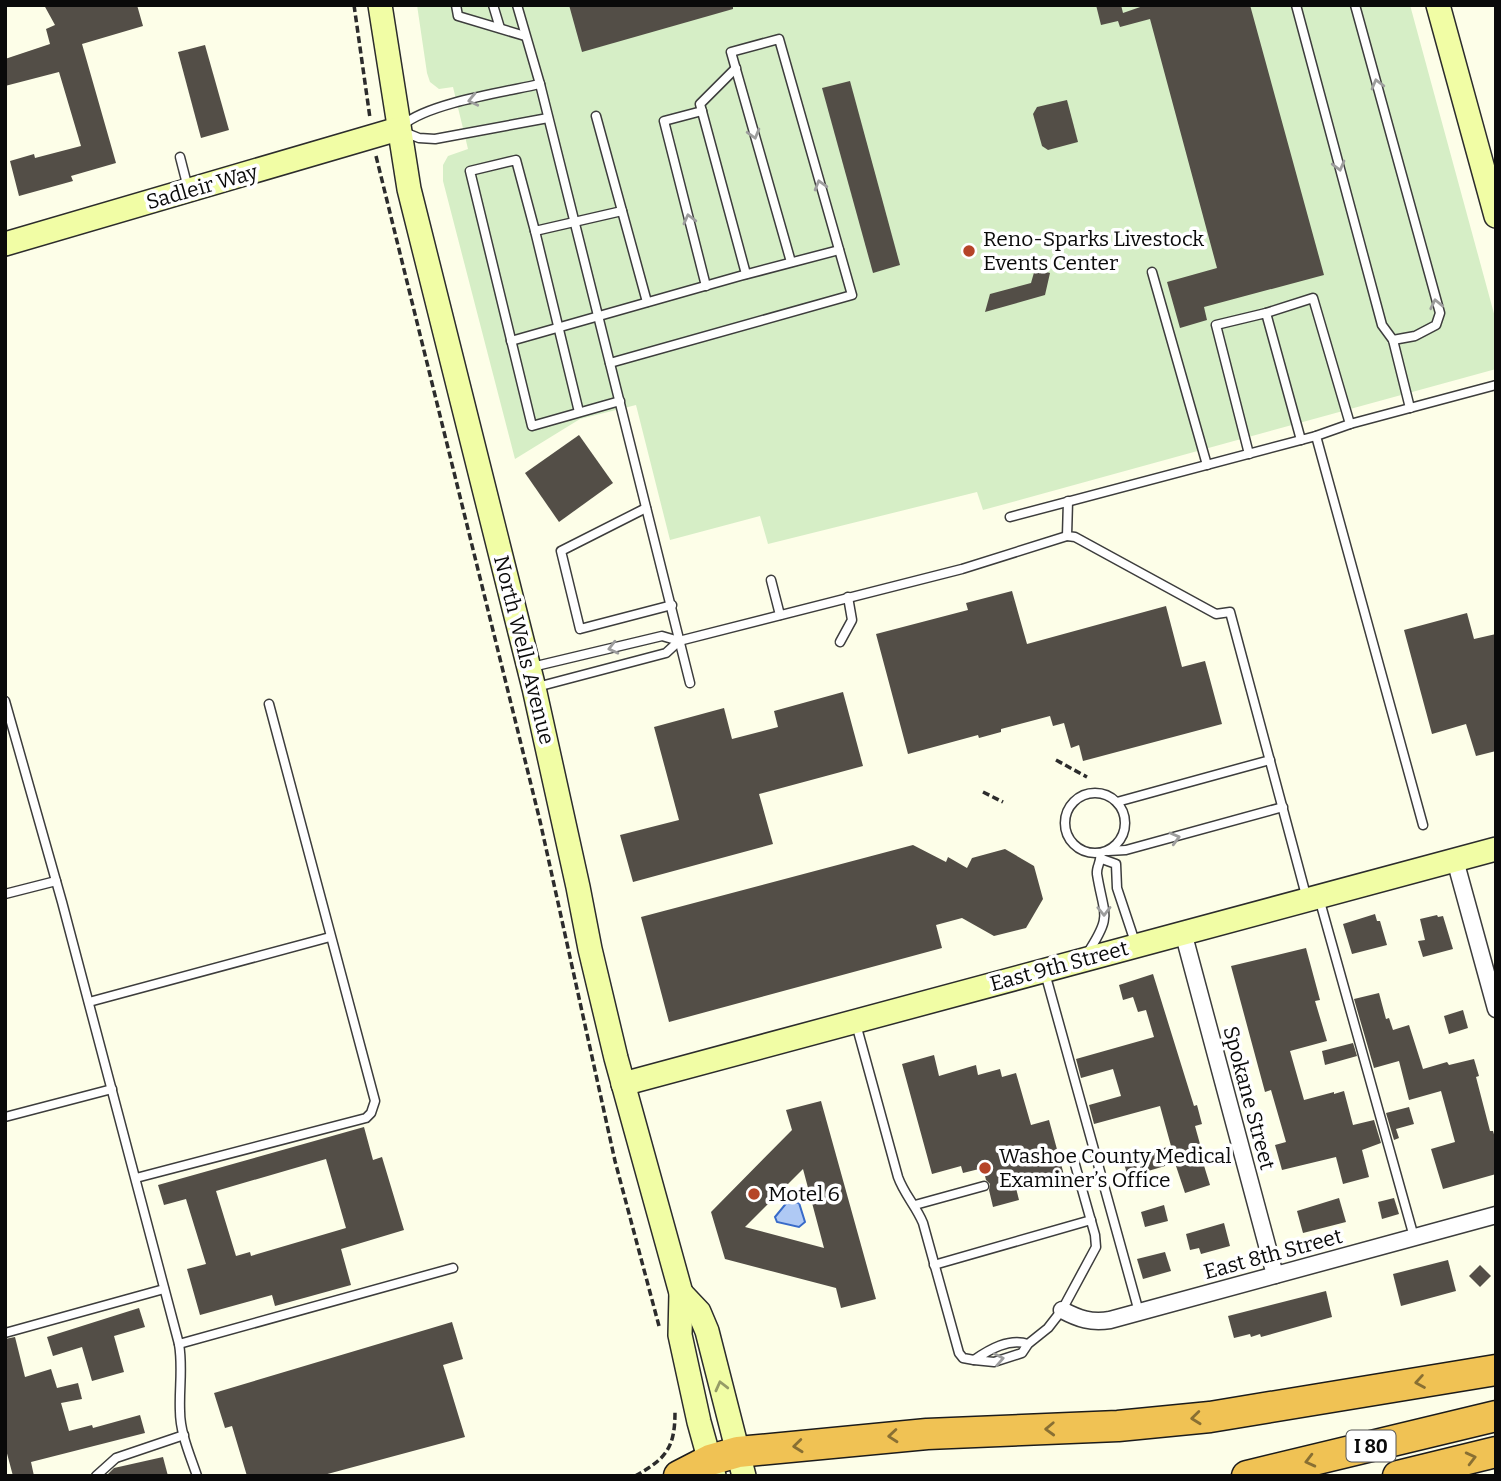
<svg xmlns="http://www.w3.org/2000/svg" width="1501" height="1481" viewBox="0 0 1501 1481" font-family="Bitter,serif">
<rect width="100%" height="100%" fill="#fdfee8"/>
<polygon fill="#d6eec6" points="417,5 1410,5 1496,321 1496,369 983,510 977,492 768,544 760,516 670,540 636,405 580,419 515,459 443,181 443,165 448,156 468,149 453,87 439,89 430,82 427,73"/>
<polygon fill="#afc9f4" stroke="#386bc9" stroke-width="2" points="788,1201 799,1203 805,1222 799,1227 777,1222 775,1217"/>
<g fill="#534e47" fill-rule="evenodd">
<polygon points="44,5 137,5 143,26 82,44 116,163 71,176 73,181 19,196 10,161 34,154 35,158 81,146 59,72 5,86 5,59 50,44 46,29 55,25"/>
<polygon points="569,5 733,5 733,9 582,52"/>
<polygon points="1096,5 1121,5 1123,13 1146,5 1250,5 1324,275 1204,307 1207,320 1180,328 1167,282 1217,268 1150,19 1120,27 1118,21 1101,25"/>
<polygon points="205,45 229,130 201,138 178,52"/>
<polygon points="850,81 900,265 873,273 822,88"/>
<polygon points="1067,100 1078,142 1048,150 1042,146 1033,114 1037,107"/>
<polygon points="1035,269 1050,273 1045,295 985,312 990,294 1031,283"/>
<polygon points="579,435 613,483 559,522 525,473"/>
<polygon points="1012,591 1027,644 1166,606 1182,667 1205,661 1222,724 1083,761 1079,745 1071,748 1064,723 1053,726 1050,716 1001,729 1001,732 979,738 978,735 908,754 876,634 968,610 966,603"/>
<polygon points="1467,613 1474,639 1496,634 1496,751 1476,756 1466,724 1432,734 1404,630"/>
<polygon points="843,692 863,766 759,794 773,844 633,882 620,835 679,820 654,727 724,708 732,739 778,727 774,711"/>
<polygon points="913,845 946,862 948,857 967,868 972,858 1005,849 1034,866 1043,899 1026,928 994,936 962,918 936,925 942,948 669,1022 641,917"/>
<polygon points="1375,914 1377,921 1380,921 1387,945 1352,954 1343,924"/>
<polygon points="1437,915 1438,917 1443,916 1453,949 1423,957 1418,941 1425,940 1420,919"/>
<polygon points="1306,948 1320,1000 1315,1001 1327,1041 1290,1051 1304,1100 1334,1092 1334,1094 1344,1091 1353,1125 1374,1120 1381,1143 1362,1150 1369,1177 1343,1184 1336,1157 1282,1170 1275,1145 1286,1142 1271,1090 1265,1092 1231,966"/>
<polygon points="1153,974 1194,1106 1197,1105 1202,1124 1195,1126 1203,1155 1201,1156 1210,1185 1185,1193 1175,1163 1128,1177 1122,1157 1138,1152 1138,1155 1171,1146 1160,1106 1094,1124 1089,1105 1121,1096 1113,1069 1081,1078 1076,1059 1154,1037 1146,1010 1138,1012 1133,997 1123,1000 1119,985"/>
<polygon points="1379,993 1386,1019 1389,1018 1393,1030 1409,1025 1423,1069 1447,1062 1449,1065 1474,1059 1479,1076 1476,1077 1490,1131 1493,1131 1496,1141 1496,1174 1443,1189 1431,1149 1455,1142 1441,1091 1409,1100 1399,1061 1374,1068 1354,999"/>
<polygon points="1463,1010 1468,1028 1449,1034 1444,1016"/>
<polygon points="1353,1043 1357,1056 1325,1065 1322,1051"/>
<polygon points="934,1055 939,1076 976,1065 978,1075 1000,1069 1002,1077 1016,1073 1031,1125 1049,1120 1064,1175 1016,1188 1019,1200 993,1207 989,1190 990,1184 986,1180 983,1168 963,1173 961,1166 932,1174 902,1064"/>
<path d="M821 1101 876 1299 841 1308 836 1288 725 1259 711 1212 792 1130 786 1110ZM803 1169 824 1248 745 1227Z"/>
<polygon points="1409,1107 1414,1124 1396,1129 1399,1138 1394,1140 1386,1113"/>
<path d="M364 1127 373 1160 382 1157 404 1230 341 1249 351 1285 275 1306 272 1295 200 1315 187 1269 206 1264 186 1199 164 1205 158 1185ZM326 1159 346 1228 251 1256 250 1252 236 1256 216 1191Z"/>
<polygon points="1339,1198 1346,1222 1303,1233 1297,1211"/>
<polygon points="1394,1198 1399,1214 1382,1219 1378,1202"/>
<polygon points="1164,1205 1168,1221 1145,1227 1141,1212"/>
<polygon points="1224,1223 1230,1246 1201,1254 1199,1248 1190,1250 1186,1234"/>
<polygon points="1165,1252 1171,1271 1143,1279 1137,1259"/>
<polygon points="1448,1260 1456,1291 1401,1306 1393,1274"/>
<polygon points="1480,1265 1491,1276 1480,1287 1469,1276"/>
<polygon points="1326,1291 1332,1317 1261,1337 1260,1334 1251,1337 1250,1334 1234,1338 1228,1316"/>
<polygon points="139,1308 145,1327 114,1336 124,1372 92,1381 82,1347 53,1356 47,1337"/>
<polygon points="452,1322 463,1359 443,1365 465,1437 320,1476 247,1476 232,1426 225,1428 214,1393"/>
<polygon points="15,1337 25,1377 51,1369 57,1388 78,1383 82,1399 61,1403 69,1431 92,1425 93,1428 140,1415 145,1433 31,1462 34,1476 13,1476 5,1446 5,1339"/>
<polygon points="163,1457 168,1476 106,1476 114,1468"/>
</g>
<g fill="none" stroke-linecap="round" stroke-linejoin="round">
<defs>
<g id="lane">
<polyline points="456,5 458,16 525,36"/>
<polyline points="493,5 500,28"/>
<polyline points="517,5 540,84 690,683"/>
<polyline points="1296,5 1382,325 1393,340 1410,408"/>
<polyline points="1355,5 1440,313 1436,325 1415,336 1393,340"/>
<polyline points="736,68 700,104 746,274"/>
<polyline points="702,111 664,121 706,286"/>
<polyline points="596,116 647,302"/>
<path d="M403 125C429 103 504 92 540 84"/>
<polyline points="404,132 419,138 435,139 548,118"/>
<polyline points="180,157 188,188"/>
<polyline points="535,231 579,412"/>
<polyline points="1152,272 1207,465"/>
<polyline points="1266,313 1313,298 1350,424"/>
<polyline points="511,341 740,276 839,250"/>
<polyline points="610,363 852,295 779,39 731,52 791,262"/>
<polyline points="620,401 532,426 470,171 516,160 535,231 622,211"/>
<polyline points="1316,436 1423,825"/>
<polyline points="1249,454 1216,325 1266,313 1301,440"/>
<polyline points="1068,501 1067,536 1075,537 1216,614 1230,612 1307,899"/>
<polyline points="646,508 561,551 580,629 672,605"/>
<polyline points="1010,517 1316,436 1350,424 1496,385"/>
<polyline points="771,580 780,615"/>
<polyline points="840,642 852,620 848,597"/>
<polyline points="532,667 662,636 679,641"/>
<polyline points="537,687 666,653 679,641 962,569 1067,536"/>
<path d="M5 701 62 902 179 1344C183 1367 179 1388 180 1411 180 1433 190 1455 197 1476"/>
<circle cx="1095" cy="823" r="30"/>
<polyline points="1117,802 1270,760"/>
<polyline points="1108,851 1126,850 1283,807"/>
<polyline points="1102,859 1116,864 1117,888 1136,945"/>
<polyline points="5,894 56,881"/>
<polyline points="1319,898 1414,1237"/>
<path d="M1087 954C1113 914 1104 917 1097 874 1096 866 1102 862 1100 853"/>
<polyline points="1045,973 1139,1312"/>
<polyline points="89,1002 330,937"/>
<path d="M856 1024 898 1177C904 1194 916 1206 923 1223L959 1353 963 1358 974 1360"/>
<polyline points="5,1117 112,1089"/>
<polyline points="136,1178 366,1118 371,1113 375,1101 269,704"/>
<polyline points="915,1205 984,1186"/>
<polyline points="934,1265 1091,1220"/>
<polyline points="5,1333 164,1289"/>
<polyline points="179,1344 453,1268"/>
<path d="M1028 1344C1009 1338 990 1349 974 1360L994 1362 1022 1353 1028 1344 1048 1328 1062 1310 1096 1247 1095 1235 1074 1161"/>
<polyline points="96,1476 116,1458 184,1435"/>
</g>
<g id="street">
<polyline points="1455,860 1496,1009"/>
<polyline points="1183,932 1275,1275"/>
<path d="M1062 1310C1079 1319 1091 1323 1110 1320L1496 1215"/>
</g>
<g id="secondary">
<polyline points="380,5 409,189 534,688 578,887 590,949 616,1058 681,1293 680,1335 699,1422 714,1476"/>
<polyline points="1438,5 1496,216"/>
<polyline points="5,244 398,129"/>
<polyline points="623,1084 1496,849"/>
<polyline points="681,1293 699,1312 707,1331 744,1476"/>
</g>
<g id="highway">
<polyline points="679,1476 710,1460 738,1452 927,1434 1118,1426 1210,1417 1496,1370"/>
<polyline points="1247,1476 1496,1416"/>
<polyline points="1398,1476 1496,1452"/>
</g>
</defs>
<use href="#lane" stroke="#3d3d3d" stroke-width="11"/>
<use href="#street" stroke="#3d3d3d" stroke-width="19"/>
<use href="#secondary" stroke="#2c2c2c" stroke-width="26"/>
<use href="#highway" stroke="#1b1b1b" stroke-width="33"/>
<g stroke="#2c2c2c" stroke-width="3.5" stroke-dasharray="7 3.5" stroke-linecap="butt">
<polyline points="354,5 370,118"/>
<polyline points="376,156 540,821 615,1161 659,1326"/>
<polyline points="1056,760 1087,777"/>
<polyline points="983,792 1003,802"/>
<path d="M635 1476C666 1459 675 1448 675 1412"/>
</g>
<use href="#lane" stroke="#fff" stroke-width="8"/>
<use href="#street" stroke="#fff" stroke-width="16"/>
<use href="#secondary" stroke="#f1fda5" stroke-width="23"/>
<use href="#highway" stroke="#f0c254" stroke-width="30"/>
</g>
<defs><path id="oneway-chevron" d="M-2-3.5L2.5 0L-2 3.5" fill="none" stroke-width="1.6" stroke-linecap="round" stroke-linejoin="round" transform="scale(1.75)"/></defs>
<g stroke="#9d9d9d">
<use href="#oneway-chevron" transform="translate(1377 84) rotate(-105)"/>
<use href="#oneway-chevron" transform="translate(473 100) rotate(167)"/>
<use href="#oneway-chevron" transform="translate(754 134) rotate(74)"/>
<use href="#oneway-chevron" transform="translate(1339 166) rotate(75)"/>
<use href="#oneway-chevron" transform="translate(820 185) rotate(-106)"/>
<use href="#oneway-chevron" transform="translate(689 219) rotate(-104)"/>
<use href="#oneway-chevron" transform="translate(1436 304) rotate(-102)"/>
<use href="#oneway-chevron" transform="translate(613 648) rotate(166)"/>
<use href="#oneway-chevron" transform="translate(1175 838) rotate(-15)"/>
<use href="#oneway-chevron" transform="translate(1104 911) rotate(89)"/>
<use href="#oneway-chevron" transform="translate(999 1359) rotate(-11)"/>
</g>
<g stroke="#886f33">
<use href="#oneway-chevron" transform="translate(1420 1382) rotate(170)"/>
<use href="#oneway-chevron" transform="translate(1196 1418) rotate(174)"/>
<use href="#oneway-chevron" transform="translate(1050 1429) rotate(178)"/>
<use href="#oneway-chevron" transform="translate(893 1436) rotate(175)"/>
<use href="#oneway-chevron" transform="translate(798 1446) rotate(174)"/>
<use href="#oneway-chevron" transform="translate(1471 1458) rotate(-14)"/>
<use href="#oneway-chevron" transform="translate(1310 1461) rotate(166)"/>
</g>
<use stroke="#959c67" href="#oneway-chevron" transform="translate(721 1386) rotate(-104)"/>
<g fill="#b54427" stroke="#fff" stroke-width="2.5">
<circle cx="969" cy="251" r="7"/>
<circle cx="985" cy="1168" r="7"/>
<circle cx="754" cy="1194" r="7"/>
</g>
<g text-anchor="middle" stroke-width="7" stroke-linejoin="round" paint-order="stroke">
<rect fill="#fff" stroke="#545454" stroke-width="2" x="1346.5" y="1430.5" width="49" height="31" rx="5"/>
<g font-size="19" font-weight="bold" fill="#0a0a0a">
<text x="1371" y="1453">I 80</text>
</g>
<g font-size="21" fill="#0a0a0a" stroke="#fff">
<text transform="translate(202 187) rotate(-16)" y="7">Sadleir Way</text>
<text transform="translate(524 650) rotate(76)" y="7">North Wells Avenue</text>
<text transform="translate(1059 966) rotate(-15)" y="7">East 9th Street</text>
<text transform="translate(1249 1098) rotate(75)" y="7">Spokane Street</text>
<text transform="translate(1273 1254) rotate(-15)" y="7">East 8th Street</text>
</g>
<g font-size="21" fill="#0a0a0a" stroke="#fff" text-anchor="start">
<text x="983" y="246">Reno-Sparks Livestock<tspan x="983" dy="24">Events Center</tspan></text>
<text x="999" y="1163">Washoe County Medical<tspan x="999" dy="24">Examiner’s Office</tspan></text>
<text x="768" y="1201">Motel 6</text>
</g>
</g>
<rect width="1501" height="1481" fill="none" stroke="#0a0a0a" stroke-width="14"/>
</svg>
